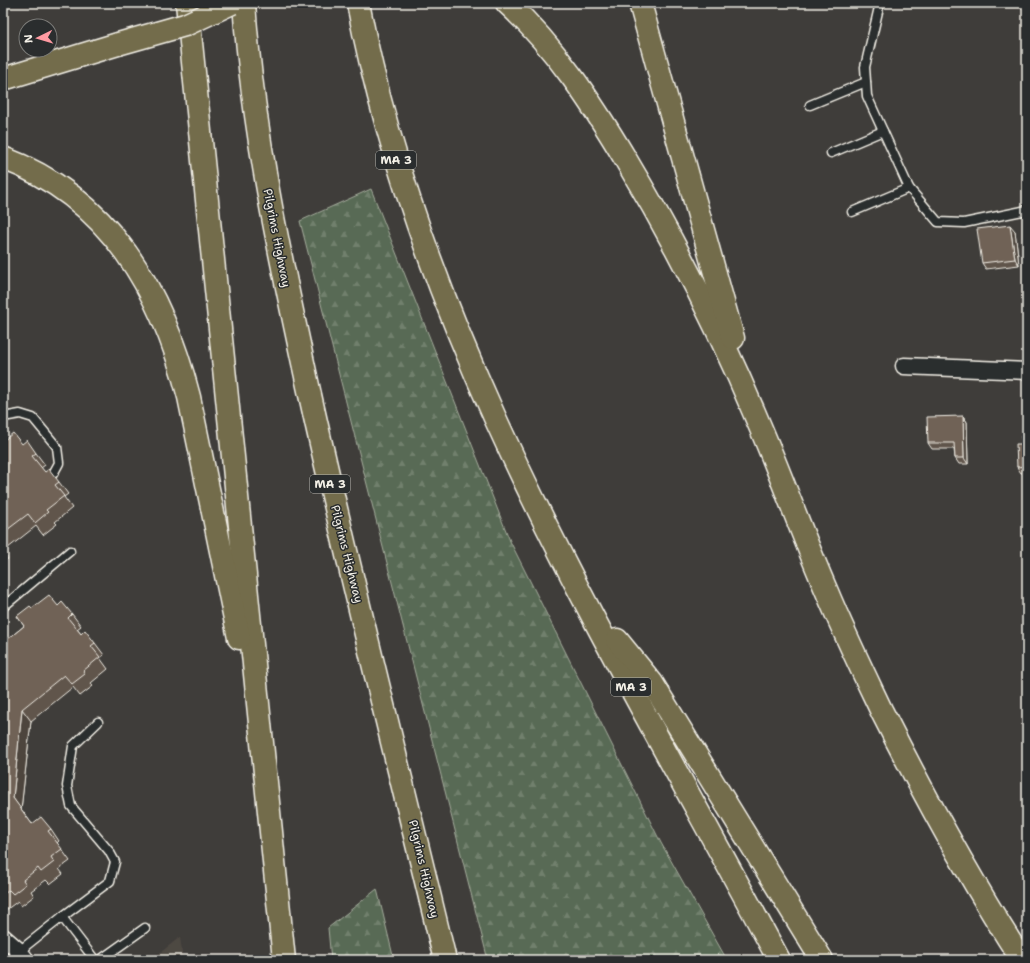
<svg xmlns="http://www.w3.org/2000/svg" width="1030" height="963" viewBox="0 0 1030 963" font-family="'Shantell Sans',sans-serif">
<defs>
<pattern id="forest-firs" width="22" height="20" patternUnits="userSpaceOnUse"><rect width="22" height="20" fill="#586a54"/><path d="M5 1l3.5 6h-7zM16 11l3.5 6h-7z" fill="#71806d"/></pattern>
</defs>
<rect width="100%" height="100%" fill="#3f3d3a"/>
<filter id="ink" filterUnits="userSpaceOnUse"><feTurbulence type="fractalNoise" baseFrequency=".025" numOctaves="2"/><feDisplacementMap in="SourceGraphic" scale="8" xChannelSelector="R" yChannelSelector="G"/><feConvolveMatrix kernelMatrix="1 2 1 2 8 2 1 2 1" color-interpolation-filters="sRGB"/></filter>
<g filter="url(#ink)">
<polygon fill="#4e4843" points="180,937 183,960 151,960"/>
<g fill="url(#forest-firs)" stroke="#a6ae9e">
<polygon points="371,189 510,541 661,843 727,960 488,960 300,221"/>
<polygon points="377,889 394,960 331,960 328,928"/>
</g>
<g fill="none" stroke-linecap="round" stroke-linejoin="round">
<defs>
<g id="service">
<polyline points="810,105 866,82"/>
<polyline points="831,153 883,131"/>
<polyline points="909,188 938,222 964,223 1027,210"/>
<polyline points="852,212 909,188 867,96 865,67 880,3"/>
<polyline points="3,417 20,414 33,418 57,447 59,463 53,474"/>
<polyline points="3,607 70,551"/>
<polyline points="62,917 95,960"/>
<polyline points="8,960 62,917 110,881 115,862 109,851 71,806 67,786 73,746 98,722"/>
<polyline points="100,960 145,928"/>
</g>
<g id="minor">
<polyline points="904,366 1027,371"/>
<polyline points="3,937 19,951 26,960"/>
</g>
<g id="motorway">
<polyline points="187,3 284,960"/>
<path d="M244 3C253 136 282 266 310 395 352 584 400 772 445 960"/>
<path d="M358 3C423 347 616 655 779 960"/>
<path d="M507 3C556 48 592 103 626 160 677 245 721 333 759 424 783 480 803 537 827 592 844 633 863 672 882 712 925 797 970 880 1022 960"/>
<polyline points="640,3 733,338"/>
<polyline points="3,79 118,44"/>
<path d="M3 158C110 198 162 291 189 397L239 638"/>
<polyline points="617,640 652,683 822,960"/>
</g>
</defs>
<use href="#service" stroke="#f4f1e8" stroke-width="11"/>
<use href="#minor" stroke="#f4f1e8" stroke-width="19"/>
<use href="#motorway" stroke="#f4f1e8" stroke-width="25"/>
<use href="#service" stroke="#2a2d2e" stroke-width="8"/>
<use href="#minor" stroke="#2a2d2e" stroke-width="16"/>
<use href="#motorway" stroke="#736c4b" stroke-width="22"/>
<defs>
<polyline id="motorway-bridge" points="118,44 185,25 232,3"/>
</defs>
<use href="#motorway-bridge" stroke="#f4f1e8" stroke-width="25" stroke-linecap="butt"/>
<use href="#motorway-bridge" stroke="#736c4b" stroke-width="22"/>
</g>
<g fill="#60544b" stroke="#f4f1e8">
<polygon points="1015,231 1019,265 986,269 982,263"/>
<polygon points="963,416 967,422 968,464 959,464 955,458 954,449 932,449 928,443"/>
<polygon points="1027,435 1027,473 1021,473 1017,467 1022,444"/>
<polygon points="3,441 22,444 36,453 45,465 41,468 45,472 59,482 68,494 64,497 72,508 55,522 57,524 43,535 36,526 3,552 8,559 3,563"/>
<polygon points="58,606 72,614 81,626 77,629 81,634 95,643 104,655 100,658 108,669 91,683 93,686 80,696 73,687 31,721 21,809 32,824 51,829 59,841 57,843 70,861 59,869 63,874 50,884 46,880 31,891 34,896 21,906 18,901 6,910 3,906 3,643 24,626 17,616 32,608"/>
</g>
<g fill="#4e453d" stroke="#f4f1e8">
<polygon points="1010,225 1015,231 1019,265 1015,259"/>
<polygon points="963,416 967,422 968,464 964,458"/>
<polygon points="22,709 31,721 21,810 13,798"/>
</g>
<g fill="#706257" stroke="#f4f1e8">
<polygon points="1010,225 1015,259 982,263 977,229"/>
<polygon points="963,416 964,458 955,458 954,443 928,443 927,417"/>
<polygon points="13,433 22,444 27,440 36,453 32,456 45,472 49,469 59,482 55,485 64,496 46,510 48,512 35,523 28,514 3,533 3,441"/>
<polygon points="1027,435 1027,466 1017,467 1016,444 1022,444 1021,436"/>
<polygon points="49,595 58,606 62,602 72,614 68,618 81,634 85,630 95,643 91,646 100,657 83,671 85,674 72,684 64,675 22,709 13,798 32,824 41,817 51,829 48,831 62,849 51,857 54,862 41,872 38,868 23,880 26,884 13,894 9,890 3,895 3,643 24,626 17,616 30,606 32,608"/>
</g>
</g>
<g text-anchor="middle" stroke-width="3" stroke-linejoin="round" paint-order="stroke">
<g fill="#2a2d2e" stroke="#b7b6b0" stroke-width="1">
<rect x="376" y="151" width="40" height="18" rx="3"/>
<rect x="310" y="475" width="40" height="18" rx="3"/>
<rect x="611" y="678" width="40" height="18" rx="3"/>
</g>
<g font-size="11" font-weight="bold" fill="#f4f1e8">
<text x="396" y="164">MA 3</text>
<text x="330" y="488">MA 3</text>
<text x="631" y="691">MA 3</text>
</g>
<g font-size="12" fill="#f4f1e8" stroke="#2a2d2e">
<text transform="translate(277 238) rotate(79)" y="4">Pilgrims Highway</text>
<text transform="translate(347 554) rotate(76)" y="4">Pilgrims Highway</text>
<text transform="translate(424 869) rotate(77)" y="4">Pilgrims Highway</text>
</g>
</g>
<rect width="1030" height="963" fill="none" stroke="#2a2d2e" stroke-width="16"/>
<rect x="8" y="8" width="1014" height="947" fill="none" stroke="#f4f1e8" stroke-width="1.5" filter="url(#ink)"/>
<g transform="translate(38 38) rotate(265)"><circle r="19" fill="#2a2d2e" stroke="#7b7b78"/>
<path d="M0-3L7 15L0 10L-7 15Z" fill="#ff9aa2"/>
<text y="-6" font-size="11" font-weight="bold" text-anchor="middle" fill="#f4f1e8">N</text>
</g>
</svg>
